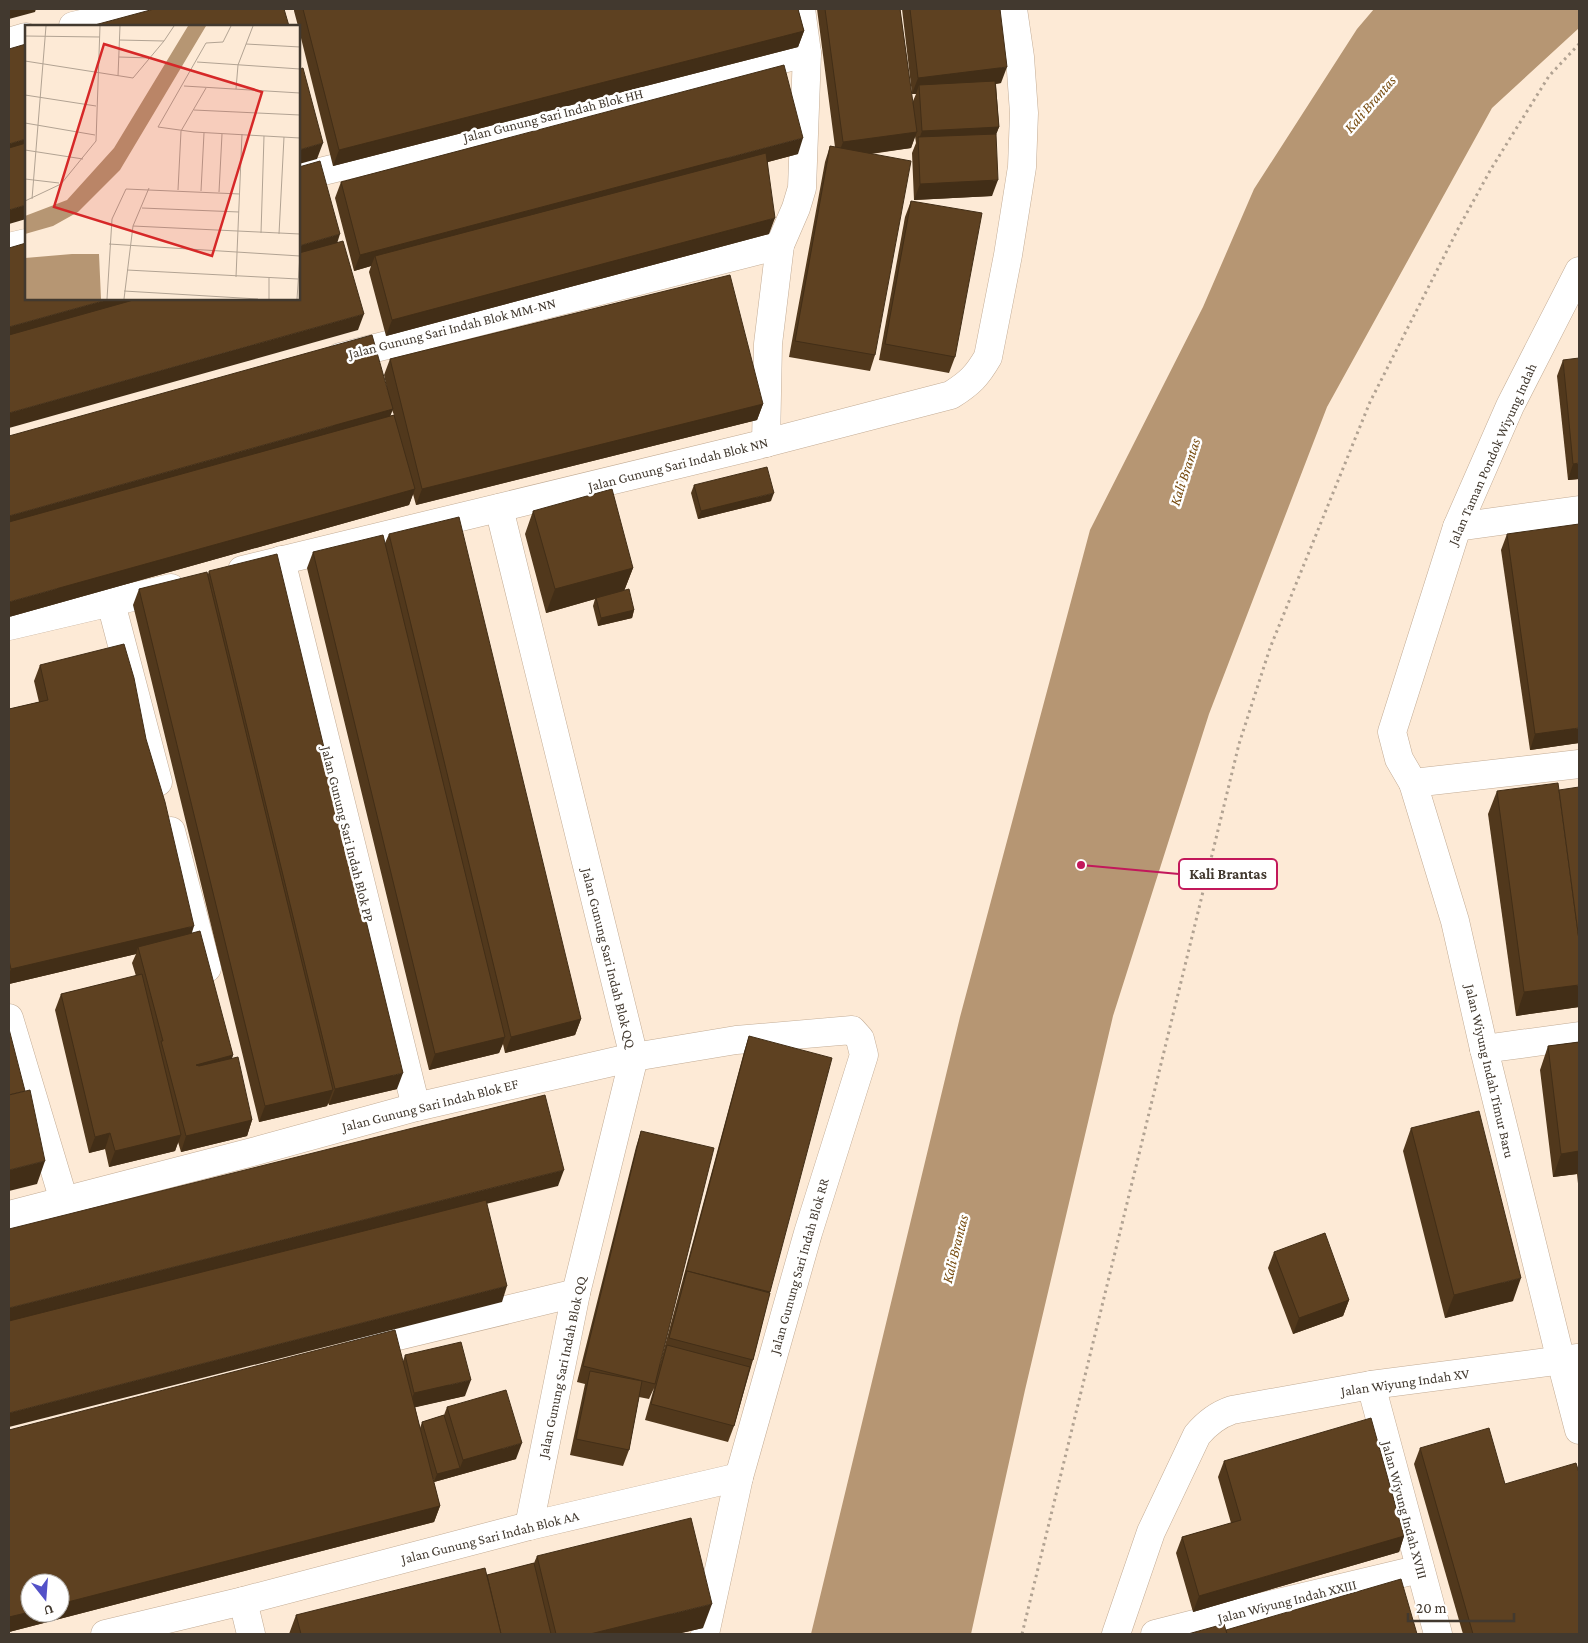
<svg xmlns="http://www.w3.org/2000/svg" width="1588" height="1643" viewBox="0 0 1588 1643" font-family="'Crimson Pro',serif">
<rect width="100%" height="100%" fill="#fdead6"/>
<polygon fill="#b69673" points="1374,9 1579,9 1579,28 1492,108 1327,407 1209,714 1113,1016 1025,1390 971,1634 811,1634 960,1017 1090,530 1203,307 1254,189 1357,29"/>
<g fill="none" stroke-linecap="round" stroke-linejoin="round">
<defs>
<g id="minor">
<polyline points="73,26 146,9"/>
<polyline points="9,42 26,37"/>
<polyline points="299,177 807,53"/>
<polyline points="9,247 26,243"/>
<polyline points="1579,271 1510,406 1457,527 1392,732 1399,759 1413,783 1455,921 1484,1049 1561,1361 1579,1430"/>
<polyline points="340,357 780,245"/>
<polyline points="766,443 768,344 780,245 796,208 802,188 807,53 801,9"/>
<polyline points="499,508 634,1057 576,1293 529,1526"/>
<polyline points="1457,527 1579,510"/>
<polyline points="281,560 416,1107"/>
<path d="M242 570 766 443 951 395C970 383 977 376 988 357L1008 255 1022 167 1024 113 1020 57 1013 9"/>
<polyline points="111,603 158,782"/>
<polyline points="9,626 171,588"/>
<polyline points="1413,783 1579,764"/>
<polyline points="171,831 207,968"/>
<polyline points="9,1018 64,1201"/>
<polyline points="1484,1049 1579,1036"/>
<polyline points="9,1215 256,1151 416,1107 634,1057 736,1040 852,1030 860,1039 864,1055 808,1233 739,1477 705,1634"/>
<polyline points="361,1345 576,1293"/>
<polyline points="1371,1385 1438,1634"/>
<polyline points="243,1601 251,1634"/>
<polyline points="105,1634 243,1601 529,1526 739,1477"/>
<path d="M1116 1634 1151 1532 1197 1435C1207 1423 1217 1415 1232 1410L1371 1385 1578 1358"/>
<polyline points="1155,1634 1261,1607 1420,1569"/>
</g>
</defs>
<use href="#minor" stroke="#c3ac95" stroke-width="29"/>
<polyline stroke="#b1a292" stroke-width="3" stroke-dasharray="2.5 4" stroke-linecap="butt" points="1022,1634 1239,744 1270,648 1370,402 1458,229 1491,169 1549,76 1579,44"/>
<use href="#minor" stroke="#fff" stroke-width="28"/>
</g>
<g fill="#51381c" fill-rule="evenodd">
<polygon points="294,9 798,9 804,31 798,47 333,166 299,30 299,26 298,26 294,11"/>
<polygon points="817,9 900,9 913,108 913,101 916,94 912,94 902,9 1000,9 1001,83 996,84 999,127 996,134 992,196 914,200 912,153 916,143 915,136 911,148 871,154 875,355 870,371 789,357 825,162 830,146 835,147"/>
<polygon points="798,154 768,162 769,234 386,336 369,272 371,266 354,271 335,198 341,182"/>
<polygon points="911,201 955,357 949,373 879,360 905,217"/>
<path d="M390 359 763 404 757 420 416 505 413 494 409 505 9 617 388 393 384 375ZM392 410 394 415 390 416Z"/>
<polygon points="1563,360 1579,479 1568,480 1557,376"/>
<polygon points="694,485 771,501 698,519 691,493"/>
<polygon points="533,511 633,568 624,591 634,610 632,618 598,626 593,606 595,599 546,613 525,534"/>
<polygon points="389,534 581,1019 575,1035 505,1053 503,1044 499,1053 429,1070 307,568 313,552 385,543"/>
<polygon points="1507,534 1579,743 1530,750 1501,550"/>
<polygon points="209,571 397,1089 329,1105 328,1103 327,1106 259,1122 133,605 139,589 208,574"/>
<polygon points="40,665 192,933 233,1055 232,1058 252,1120 247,1136 181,1152 178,1142 175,1151 109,1167 105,1149 89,1153 55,1010 61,994 136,976 132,963 136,954 9,984 9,709 39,702 34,681"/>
<polygon points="1559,790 1579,1007 1516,1016 1488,814 1497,791"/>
<polygon points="749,1036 770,1292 753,1360 734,1426 728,1442 645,1420 654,1388 649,1399 639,1397 629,1450 623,1466 570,1455 585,1384 577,1382 636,1147 641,1131 660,1364 744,1052"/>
<polygon points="1579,1042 1579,1193 1577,1174 1553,1177 1540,1070 1548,1046"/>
<polygon points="1411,1128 1513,1301 1445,1318 1403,1151"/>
<polygon points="1274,1252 1349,1300 1343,1316 1293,1334 1268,1268"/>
<polygon points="405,1355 465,1396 415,1407 420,1428 422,1422 444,1415 447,1407 516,1459 434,1482 431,1472 440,1506 434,1522 9,1632 9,1430 403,1361"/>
<polygon points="1420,1448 1505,1484 1579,1634 1463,1634 1414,1464"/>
<polygon points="1224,1461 1404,1536 1399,1552 1193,1612 1176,1553 1182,1537 1231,1523 1218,1477"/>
<polygon points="537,1556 703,1628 677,1634 289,1634 296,1615 487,1575 534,1563"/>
</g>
<g fill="#422e17">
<polygon points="9,9 36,9 35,12 9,19"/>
<polygon points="804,31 798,47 333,166 339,150"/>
<polygon points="1007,67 1001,83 919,93 919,85 916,94 912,94 918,78"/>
<polygon points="999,127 993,143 918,142 922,131"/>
<polygon points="917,132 911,148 837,158 843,142"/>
<polygon points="803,138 798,154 377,265 375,256 371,266 354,271 360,255"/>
<polygon points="26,139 26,153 9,158 9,144"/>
<polygon points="323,143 317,159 299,164 299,150"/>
<polygon points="998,180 992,196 914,200 920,184"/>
<polygon points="26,205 26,219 9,224 9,210"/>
<polygon points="775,218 769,234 386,336 392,320"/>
<polygon points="340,234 335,250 299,260 299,246"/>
<polygon points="110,299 161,299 9,341 9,327"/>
<polygon points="364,314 358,330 9,428 9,413"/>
<polygon points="763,404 757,420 416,505 422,489"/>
<polygon points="393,409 387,425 9,530 9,516"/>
<polygon points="1579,463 1579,479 1568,480 1573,464"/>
<polygon points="415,489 409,505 9,617 9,602"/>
<polygon points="774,493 771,501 698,519 701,511"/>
<polygon points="633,568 624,591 596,598 595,599 546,613 555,589"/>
<polygon points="634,610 632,618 598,626 601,618"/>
<polygon points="1579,728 1579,743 1530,750 1535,734"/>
<polygon points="194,926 189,942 138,947 136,954 9,984 9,974 11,969"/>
<polygon points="1579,985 1579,1007 1516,1016 1524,992"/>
<polygon points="581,1019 575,1035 505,1053 511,1037"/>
<polygon points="505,1037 499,1053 429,1070 435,1054"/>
<polygon points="233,1055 227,1071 190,1081 196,1065"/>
<polygon points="403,1073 397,1089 329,1105 335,1089"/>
<polygon points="333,1090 327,1106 259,1122 265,1106"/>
<polygon points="252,1120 247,1136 181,1152 186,1136"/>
<polygon points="110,1133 105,1149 89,1153 95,1137"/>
<polygon points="181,1135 175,1151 109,1167 115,1151"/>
<polygon points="1579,1151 1579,1168 1577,1174 1553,1177 1561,1154"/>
<polygon points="45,1161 37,1184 9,1191 9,1170"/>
<polygon points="564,1170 558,1186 9,1323 9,1308"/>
<polygon points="1521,1278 1513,1301 1445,1318 1454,1295"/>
<polygon points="507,1286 502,1302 9,1427 9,1413"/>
<polygon points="1349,1300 1343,1316 1293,1334 1299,1318"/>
<polygon points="471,1380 465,1396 408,1409 414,1393"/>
<polygon points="522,1443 516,1459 434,1482 437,1474 460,1468 463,1460"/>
<polygon points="440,1506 434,1522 9,1632 9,1617 30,1612 30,1613 60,1613 60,1604"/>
<polygon points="1404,1536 1399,1552 1193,1612 1199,1596"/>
<polygon points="712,1604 703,1628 677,1634 590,1634"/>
</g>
<g fill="#5e4121" stroke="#422e17">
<polygon points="154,9 284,9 289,26 91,26"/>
<polygon points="303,9 798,9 804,31 339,150"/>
<polygon points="825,9 900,9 917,132 843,142"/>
<polygon points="910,9 1000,9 1007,67 918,78"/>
<polygon points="26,44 26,139 9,144 9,49"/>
<polygon points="784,65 803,138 360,255 341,182"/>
<polygon points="303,68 323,143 299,150 299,69"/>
<polygon points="995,81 999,127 922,131 919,85"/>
<polygon points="996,134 998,180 920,184 918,137"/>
<polygon points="26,143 26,205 9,210 9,148"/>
<polygon points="830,146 911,161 875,355 795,341"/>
<polygon points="766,153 775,218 392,320 375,256"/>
<polygon points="320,161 340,234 299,246 299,167"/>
<polygon points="911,201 982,213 955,357 885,344"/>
<polygon points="343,241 364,314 9,413 9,335 137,299 299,299 299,253"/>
<polygon points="26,243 26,299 110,299 9,327 9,248"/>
<polygon points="730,275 763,404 422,489 390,359"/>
<polygon points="372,335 393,409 9,516 9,436"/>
<polygon points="1579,358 1579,463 1573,464 1563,360"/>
<polygon points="394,415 415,489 9,602 9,522"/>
<polygon points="767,467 774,493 701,511 694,485"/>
<polygon points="612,489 633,568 555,589 533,511"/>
<polygon points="459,517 581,1019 511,1037 389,534"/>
<polygon points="1579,524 1579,728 1535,734 1507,534"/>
<polygon points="383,535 505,1037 435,1054 313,552"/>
<polygon points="277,554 403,1073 335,1089 209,571"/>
<polygon points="207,572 333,1090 265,1106 139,589"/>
<polygon points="629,589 634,610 601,618 596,598"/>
<polygon points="124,644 134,678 146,739 165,802 194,926 11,969 9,960 9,709 48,700 40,665"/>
<polygon points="1558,783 1579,940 1579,985 1524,992 1497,791"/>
<polygon points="1579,787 1579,940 1559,790"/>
<polygon points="200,931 233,1055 196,1065 199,1066 238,1057 252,1120 186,1136 161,1041 163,1041 138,947"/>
<polygon points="142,974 181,1135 115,1151 110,1133 95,1137 61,994"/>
<polygon points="9,1029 25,1091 9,1095"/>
<polygon points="749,1036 832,1058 770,1292 687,1271 684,1279"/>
<polygon points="1579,1042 1579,1151 1561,1154 1548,1046"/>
<polygon points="30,1090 45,1161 9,1170 9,1095"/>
<polygon points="545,1095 564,1170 9,1308 9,1229"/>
<polygon points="1479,1111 1521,1278 1454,1295 1411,1128"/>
<polygon points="641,1131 714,1148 655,1384 583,1366"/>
<polygon points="486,1200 507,1286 9,1413 9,1321"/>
<polygon points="1325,1233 1349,1300 1299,1318 1274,1252"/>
<polygon points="687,1271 770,1293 753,1360 669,1338"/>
<polygon points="395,1330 440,1506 60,1604 60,1583 30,1583 30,1612 9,1617 9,1430"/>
<polygon points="461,1342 471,1380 414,1393 405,1355"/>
<polygon points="667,1345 750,1367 734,1426 651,1404"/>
<polygon points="590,1371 642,1381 629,1450 576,1439"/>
<polygon points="506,1390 522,1443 463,1460 447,1407"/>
<polygon points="444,1415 460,1468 437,1474 422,1422"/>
<polygon points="1371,1418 1404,1536 1199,1596 1182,1537 1241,1520 1224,1461"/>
<polygon points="1489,1428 1505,1484 1576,1463 1579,1473 1579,1634 1473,1634 1420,1448"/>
<polygon points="691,1518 712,1604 590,1634 556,1634 537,1556"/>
<polygon points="534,1563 551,1634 501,1634 487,1575"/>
<polygon points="485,1568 501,1634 301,1634 296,1615"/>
<polygon points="1401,1579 1417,1634 1227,1634 1226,1630"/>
<polygon points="1224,1624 1227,1634 1188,1634"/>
</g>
<g text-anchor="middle" stroke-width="5" stroke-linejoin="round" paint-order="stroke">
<g font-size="14" fill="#42392f" stroke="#fff">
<text transform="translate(553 115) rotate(-14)" y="5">Jalan Gunung Sari Indah Blok HH</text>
<text transform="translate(452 328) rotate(-14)" y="5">Jalan Gunung Sari Indah Blok MM-NN</text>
<text transform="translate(1492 454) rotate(-66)" y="5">Jalan Taman Pondok Wiyung Indah</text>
<text transform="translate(678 464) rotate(-14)" y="5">Jalan Gunung Sari Indah Blok NN</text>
<text transform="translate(348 834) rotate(76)" y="5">Jalan Gunung Sari Indah Blok PP</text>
<text transform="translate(609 958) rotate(76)" y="5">Jalan Gunung Sari Indah Blok QQ</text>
<text transform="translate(1490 1071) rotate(77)" y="5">Jalan Wiyung Indah Timur Baru</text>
<text transform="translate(430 1105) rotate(-14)" y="5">Jalan Gunung Sari Indah Blok EF</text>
<text transform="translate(799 1266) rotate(-74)" y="5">Jalan Gunung Sari Indah Blok RR</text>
<text transform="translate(562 1367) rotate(-78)" y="5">Jalan Gunung Sari Indah Blok QQ</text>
<text transform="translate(1405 1382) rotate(-8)" y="5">Jalan Wiyung Indah XV</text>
<text transform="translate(1405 1510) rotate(75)" y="5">Jalan Wiyung Indah XVIII</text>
<text transform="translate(490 1537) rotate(-14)" y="5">Jalan Gunung Sari Indah Blok AA</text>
<text transform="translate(1287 1601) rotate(-14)" y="5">Jalan Wiyung Indah XXIII</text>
</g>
<g font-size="15" font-style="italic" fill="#774b0f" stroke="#fff">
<text transform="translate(1370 104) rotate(-49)" y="5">Kali Brantas</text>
<text transform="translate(1185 472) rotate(-72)" y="5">Kali Brantas</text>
<text transform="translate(955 1249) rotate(-76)" y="5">Kali Brantas</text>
</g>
</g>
<g transform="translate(25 25)">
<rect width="275" height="275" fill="#fdead6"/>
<path d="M163 1H181L95 145 53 187 28 201 0 209V191L42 175 89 123ZM47 229H74L76 274H0V233Z" fill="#b69673"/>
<path fill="none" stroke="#b2a393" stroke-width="1" d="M206 1 198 17 181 18 133 102 169 107 275 113M0 11 75 12M94 15 139 16 149 1M221 19 275 22M94 32 126 33M0 36 108 53 139 16M172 37 275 44M93 51 95 1M159 61 275 68M211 64 213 40 228 1M0 70 71 81M169 85 275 90M0 98 70 110M0 125 58 134M0 154 34 158M153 165 156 106 181 63M176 166 179 108M194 167 197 109M7 174 21 1M0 176 36 159 71 116 75 1M117 183 214 187M108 201 275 209M236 208 239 111M254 209 259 112M84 219 275 231M102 245 273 254M211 252 217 109M99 266 233 274M82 274 87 194 101 164 215 169M99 274 108 201 124 163M244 274V253M272 274 275 230"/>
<path fill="#d62828" fill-opacity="0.15" stroke="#d62828" stroke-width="2.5" d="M79 19 237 67 187 231 29 182Z"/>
<rect width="275" height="275" fill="none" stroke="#42392f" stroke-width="2.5"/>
</g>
<path fill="none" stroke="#c2185b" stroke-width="2" d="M1081 865L1179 874"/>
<circle fill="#c2185b" stroke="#fff" stroke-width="2" cx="1081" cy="865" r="5"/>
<rect fill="#fff" stroke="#c2185b" stroke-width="2" x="1179" y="859" width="98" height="30" rx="5"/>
<g font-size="15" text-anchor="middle" font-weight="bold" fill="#42392f">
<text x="1228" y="879">Kali Brantas</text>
</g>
<rect width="1588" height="1643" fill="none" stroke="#42392f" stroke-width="20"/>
<g transform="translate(45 1598) rotate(163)"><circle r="24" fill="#ffffff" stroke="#b3b0ac"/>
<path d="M0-4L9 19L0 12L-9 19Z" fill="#5351c8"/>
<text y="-8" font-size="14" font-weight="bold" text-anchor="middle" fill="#42392f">U</text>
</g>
<path d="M1408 1613v8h106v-8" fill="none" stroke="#42392f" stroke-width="2.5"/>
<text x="1416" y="1613" font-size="15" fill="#42392f" stroke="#ffffff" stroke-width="4" paint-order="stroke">20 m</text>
</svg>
